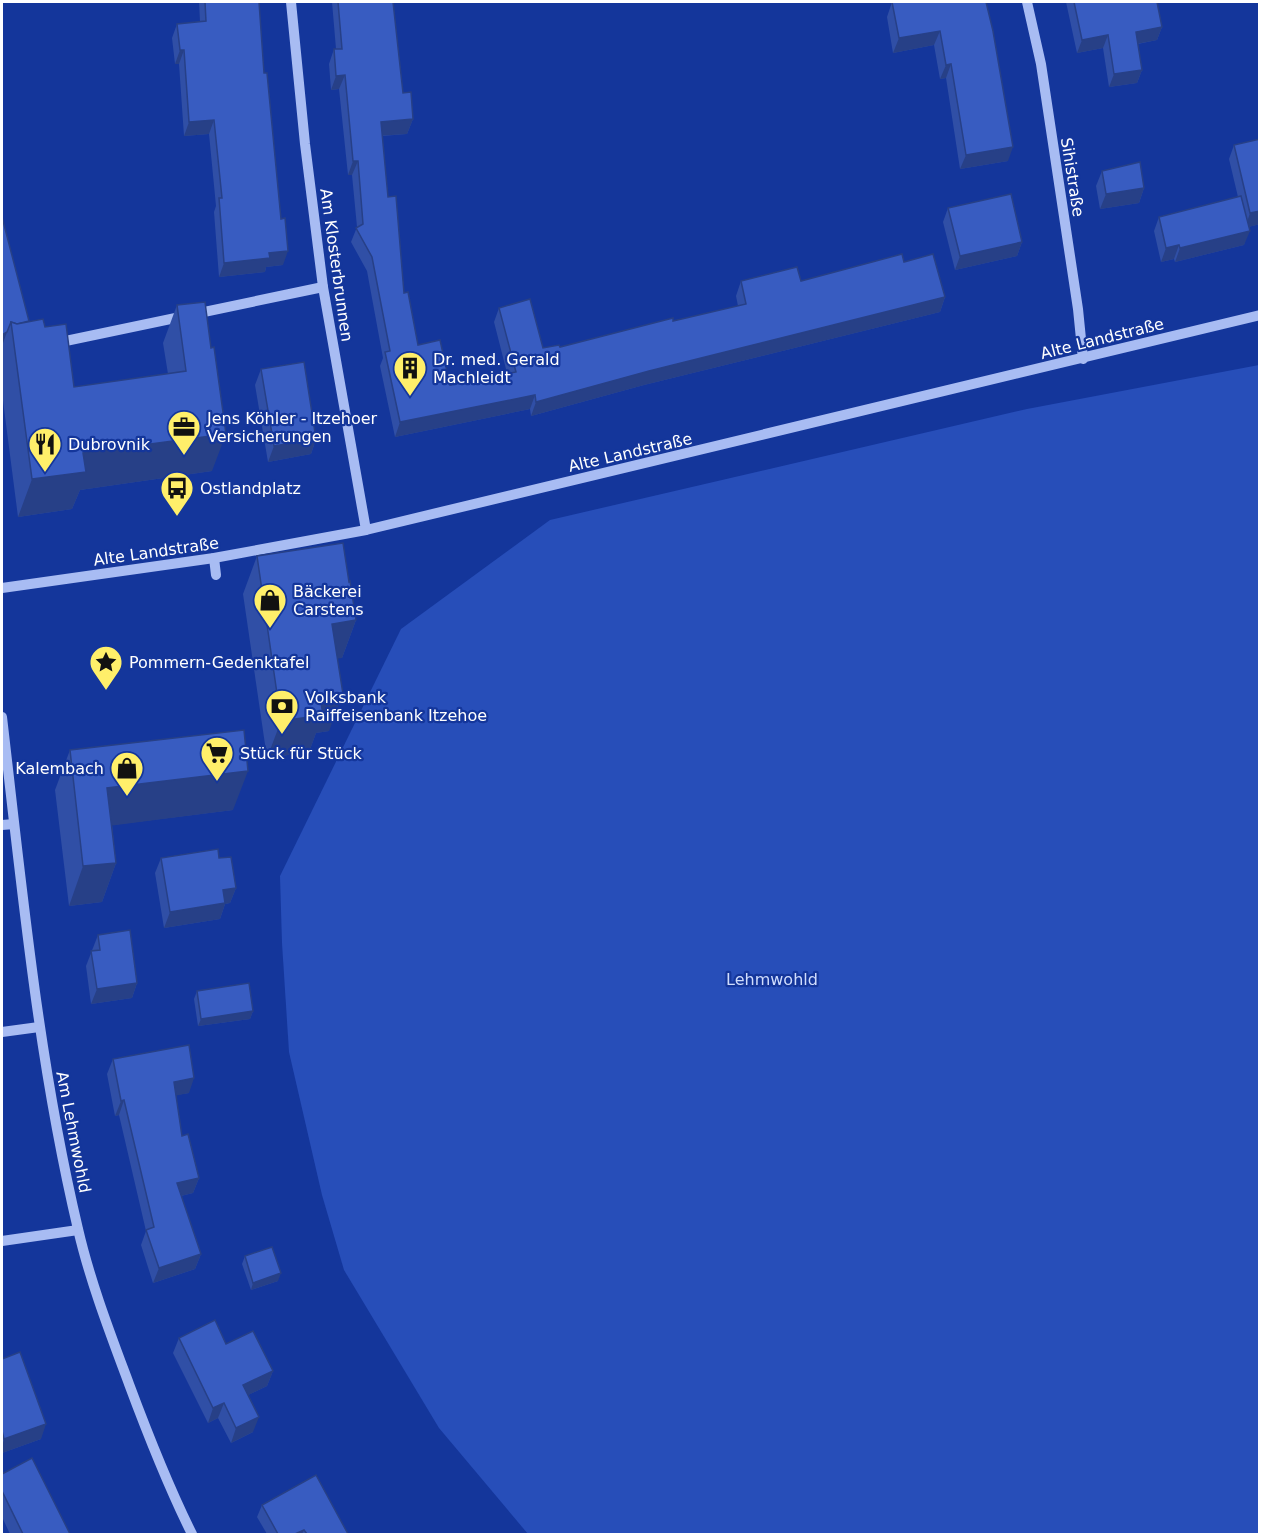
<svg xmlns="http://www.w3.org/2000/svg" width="1261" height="1536" viewBox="0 0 1261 1536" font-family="'DejaVu Sans',sans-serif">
<rect width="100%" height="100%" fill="#14369b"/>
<polygon fill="#274eb9" points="1259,365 1259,1534 528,1534 439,1428 344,1270 322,1195 289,1052 282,943 280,876 401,629 550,520 1027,409"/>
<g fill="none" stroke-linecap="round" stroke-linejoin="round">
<g stroke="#a8bcf3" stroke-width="10">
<polyline points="291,2 305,144 323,287 366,530"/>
<polyline points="1027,2 1041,64 1078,309 1083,359"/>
<polyline points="56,343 323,287"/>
<polyline points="214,558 216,575"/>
<polyline points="2,588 214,558 366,530 1260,315"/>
<path d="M2 717C22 888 38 1060 78 1229 90 1281 110 1333 129 1384 148 1435 168 1486 192 1534"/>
<polyline points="2,825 14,824"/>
<polyline points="2,1032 39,1027"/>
<polyline points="2,1241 78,1230"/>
</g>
</g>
<g fill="#304fa6">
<polygon points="199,2 259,2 264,73 283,265 266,267 265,272 219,277 214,212 216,206 209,134 184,136 179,64 175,64 172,38 177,24 200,22"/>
<polygon points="332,2 393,2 403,93 413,119 407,134 382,136 388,197 404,293 418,345 450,385 507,373 494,322 499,308 543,348 560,347 738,306 736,296 741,281 801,281 904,262 945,297 940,312 644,385 531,416 530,409 395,437 380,366 383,358 367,271 351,242 357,227 352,175 348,175 339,89 331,90 329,64 334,49 336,49"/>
<polygon points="892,2 986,2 1008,161 960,169 946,78 940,79 934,45 893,53 887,17"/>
<polygon points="1066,2 1157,2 1162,27 1157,40 1138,44 1142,70 1137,83 1109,87 1103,48 1077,53"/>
<polygon points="1260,139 1260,224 1248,227 1244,245 1175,262 1174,259 1161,262 1154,231 1159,217 1238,197 1229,159 1234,145"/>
<polygon points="1102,171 1144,188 1139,203 1100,209 1096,186"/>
<polygon points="948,208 1022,242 1017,256 955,270 943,222"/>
<polygon points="2,217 29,321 45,327 74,387 168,374 163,343 177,305 212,471 80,490 72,509 18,517 2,393"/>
<polygon points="261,369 316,439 311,454 268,462 255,385"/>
<polygon points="257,556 349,582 356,620 342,658 337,658 329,731 316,733 309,752 267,758 243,594"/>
<polygon points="70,750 233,810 112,825 116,863 102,902 69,906 55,790"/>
<polygon points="161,858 219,858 236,888 230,903 225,904 220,919 164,928 155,873"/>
<polygon points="98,935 137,983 132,998 91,1004 86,966"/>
<polygon points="197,991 253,1011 250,1019 198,1026 194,999"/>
<polygon points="113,1059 189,1093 176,1095 182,1136 199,1178 193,1193 181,1196 201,1254 195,1269 153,1283 141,1245 146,1231 119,1115 115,1116 107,1074"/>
<polygon points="245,1256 278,1281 251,1290 242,1264"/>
<polygon points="179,1338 226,1344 273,1371 267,1386 248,1395 253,1432 231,1443 218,1418 208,1423 173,1353"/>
<polygon points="2,1359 41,1439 2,1453"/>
<polygon points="2,1474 70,1534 10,1534 2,1517"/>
<polygon points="262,1505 348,1534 267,1534 257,1517"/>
</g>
<g fill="#274087">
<polygon points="1162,27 1157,40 1131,45 1136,32"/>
<polygon points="940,31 934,45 893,53 899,38"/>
<polygon points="1108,35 1103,48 1077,53 1082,40"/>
<polygon points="180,50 184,50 179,64 175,64"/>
<polygon points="951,64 946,78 940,79 946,65"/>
<polygon points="1142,70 1137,83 1109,87 1114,74"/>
<polygon points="345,75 339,89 331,90 336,76"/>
<polygon points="413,119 407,134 376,136 381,122"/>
<polygon points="214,120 209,134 184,136 189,122"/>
<polygon points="1013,147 1008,161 960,169 966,155"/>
<polygon points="353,161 358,161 352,175 348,175"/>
<polygon points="1144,188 1139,203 1100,209 1106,194"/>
<polygon points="1260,211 1260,224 1245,228 1250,213"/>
<polygon points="1250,231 1244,245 1175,262 1180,248"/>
<polygon points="1022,242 1017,256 955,270 960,256"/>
<polygon points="1179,245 1174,259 1161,262 1166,248"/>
<polygon points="288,251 283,265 266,267 265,272 219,277 224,263 269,253"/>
<polygon points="945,297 940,312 644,385 531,416 536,402 649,371"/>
<polygon points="7,332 2,346 2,335"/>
<polygon points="535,395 530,409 395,437 400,422"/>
<polygon points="226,434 212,471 80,490 72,509 18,517 32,479 83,453"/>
<polygon points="316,439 311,454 268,462 274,446"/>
<polygon points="356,620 342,658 319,661 332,624"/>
<polygon points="343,694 329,731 316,733 309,752 267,758 281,721 320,697"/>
<polygon points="248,771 233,810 93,828 107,788"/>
<polygon points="116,863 102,902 69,906 83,866"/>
<polygon points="236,888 230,903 225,904 220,919 164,928 170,912 223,890"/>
<polygon points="137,983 132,998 91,1004 97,989"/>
<polygon points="253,1011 250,1019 198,1026 201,1019"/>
<polygon points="194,1078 189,1093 169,1097 174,1082"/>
<polygon points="124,1100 119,1115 115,1116 121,1101"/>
<polygon points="199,1178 193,1193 172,1198 177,1183"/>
<polygon points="201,1254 195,1269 153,1283 159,1268"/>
<polygon points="281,1273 278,1281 251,1290 253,1283"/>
<polygon points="273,1371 267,1386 238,1400 243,1385"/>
<polygon points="224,1403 218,1418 208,1423 213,1408"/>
<polygon points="259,1417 253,1432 231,1443 236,1428"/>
<polygon points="46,1424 41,1439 2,1453 2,1447 4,1439"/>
<polygon points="304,1530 302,1534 295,1534"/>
</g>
<g fill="#385cc1" stroke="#274087" stroke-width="1.5">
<polygon points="205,2 259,2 264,73 267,73 281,219 285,218 288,251 269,253 270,258 224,263 219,198 222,198 214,120 189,122 184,50 180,50 177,24 206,21"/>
<polygon points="338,2 393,2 403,93 411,92 413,119 381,122 388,197 396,196 404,293 408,292 418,345 440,340 450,385 516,372 499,308 530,299 543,348 559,345 560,347 673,318 673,321 746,304 741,281 797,267 801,281 902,254 904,262 933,254 945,297 649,371 536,402 535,395 400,422 385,352 390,351 372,257 356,228 363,224 358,161 353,161 345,75 336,76 334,49 342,49"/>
<polygon points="892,2 986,2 993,31 1013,147 966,155 951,64 946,65 940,31 899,38"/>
<polygon points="1074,2 1157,2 1162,27 1136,32 1142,70 1114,74 1108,35 1082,40"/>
<polygon points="1260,139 1260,211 1250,213 1234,145"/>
<polygon points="1140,162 1144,188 1106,194 1102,171"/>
<polygon points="1011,194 1022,242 960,256 948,208"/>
<polygon points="1241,196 1250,231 1180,248 1179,245 1166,248 1159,217"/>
<polygon points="2,217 29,321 17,324 11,322 7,332 2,335"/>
<polygon points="205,302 211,348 214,347 226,434 83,453 86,472 32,479 11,322 17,324 43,319 45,327 66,324 74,387 186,371 177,305"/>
<polygon points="304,362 316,439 274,446 261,369"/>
<polygon points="343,543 349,582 350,581 356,620 332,624 343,694 320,697 323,715 281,721 257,556"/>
<polygon points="244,730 248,771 107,788 116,863 83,866 70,750"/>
<polygon points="218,849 219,858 231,857 236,888 223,890 225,903 170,912 161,858"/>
<polygon points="130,930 137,983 97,989 91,951 100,950 98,935"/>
<polygon points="249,983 253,1011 201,1019 197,991"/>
<polygon points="189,1045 194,1078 174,1082 182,1136 188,1134 199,1178 177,1183 201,1254 159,1268 146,1230 154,1227 124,1100 121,1101 113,1059"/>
<polygon points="272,1247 281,1273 253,1283 245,1256"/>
<polygon points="215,1320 226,1344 253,1331 273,1371 243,1385 259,1417 236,1428 224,1403 213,1408 179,1338"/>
<polygon points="20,1352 46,1424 4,1439 2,1431 2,1359"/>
<polygon points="32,1458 70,1534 23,1534 2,1491 2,1474"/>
<polygon points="316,1475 348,1534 307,1534 304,1530 295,1534 278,1534 262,1505"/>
</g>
<defs>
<symbol id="building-pin" viewBox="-11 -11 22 30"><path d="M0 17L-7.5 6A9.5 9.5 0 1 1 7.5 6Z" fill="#ffef6a" stroke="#14369b"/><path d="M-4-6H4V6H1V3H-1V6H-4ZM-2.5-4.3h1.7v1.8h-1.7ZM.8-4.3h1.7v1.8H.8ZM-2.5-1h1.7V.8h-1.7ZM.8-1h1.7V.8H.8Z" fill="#111"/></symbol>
<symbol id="office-pin" viewBox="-11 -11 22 30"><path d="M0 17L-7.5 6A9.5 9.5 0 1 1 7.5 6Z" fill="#ffef6a" stroke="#14369b"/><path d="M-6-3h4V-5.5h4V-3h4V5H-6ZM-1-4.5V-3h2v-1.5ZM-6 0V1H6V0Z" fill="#111"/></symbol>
<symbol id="restaurant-pin" viewBox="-11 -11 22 30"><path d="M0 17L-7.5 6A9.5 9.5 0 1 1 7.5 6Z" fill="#ffef6a" stroke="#14369b"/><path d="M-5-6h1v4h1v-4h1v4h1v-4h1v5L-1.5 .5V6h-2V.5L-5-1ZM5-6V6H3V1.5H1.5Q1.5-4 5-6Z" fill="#111"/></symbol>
<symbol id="bus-pin" viewBox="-11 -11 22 30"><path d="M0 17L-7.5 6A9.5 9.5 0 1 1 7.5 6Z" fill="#ffef6a" stroke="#14369b"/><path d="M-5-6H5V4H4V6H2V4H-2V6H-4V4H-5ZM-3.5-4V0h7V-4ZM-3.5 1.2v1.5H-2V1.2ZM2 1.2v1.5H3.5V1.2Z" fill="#111"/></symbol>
<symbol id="shop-pin" viewBox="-11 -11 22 30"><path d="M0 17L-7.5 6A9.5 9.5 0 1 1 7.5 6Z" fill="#ffef6a" stroke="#14369b"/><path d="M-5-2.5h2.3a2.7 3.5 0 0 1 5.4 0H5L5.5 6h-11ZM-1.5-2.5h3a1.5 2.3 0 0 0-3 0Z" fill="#111"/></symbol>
<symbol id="sight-pin" viewBox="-11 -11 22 30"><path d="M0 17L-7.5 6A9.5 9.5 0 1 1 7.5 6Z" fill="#ffef6a" stroke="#14369b"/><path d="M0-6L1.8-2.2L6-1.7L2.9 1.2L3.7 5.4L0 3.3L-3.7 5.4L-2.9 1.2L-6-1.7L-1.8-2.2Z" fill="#111"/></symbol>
<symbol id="bank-pin" viewBox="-11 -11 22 30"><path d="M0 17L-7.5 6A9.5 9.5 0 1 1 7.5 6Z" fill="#ffef6a" stroke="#14369b"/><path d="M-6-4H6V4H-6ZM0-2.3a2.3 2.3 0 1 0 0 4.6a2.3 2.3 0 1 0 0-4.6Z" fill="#111"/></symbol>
<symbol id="supermarket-pin" viewBox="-11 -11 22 30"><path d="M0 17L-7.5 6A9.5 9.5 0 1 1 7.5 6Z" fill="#ffef6a" stroke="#14369b"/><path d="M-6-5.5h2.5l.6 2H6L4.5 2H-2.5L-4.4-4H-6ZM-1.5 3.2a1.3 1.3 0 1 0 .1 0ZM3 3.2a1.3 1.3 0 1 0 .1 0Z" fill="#111"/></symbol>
</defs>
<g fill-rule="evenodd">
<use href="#building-pin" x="391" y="349" width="38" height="52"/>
<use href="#office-pin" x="165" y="408" width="38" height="52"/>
<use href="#restaurant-pin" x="26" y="425" width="38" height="52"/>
<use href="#bus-pin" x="158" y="469" width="38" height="52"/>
<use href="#shop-pin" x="251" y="581" width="38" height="52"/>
<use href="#sight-pin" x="87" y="643" width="38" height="52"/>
<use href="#bank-pin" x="263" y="687" width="38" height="52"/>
<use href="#supermarket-pin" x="198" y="734" width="38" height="52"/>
<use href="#shop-pin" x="108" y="749" width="38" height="52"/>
</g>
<g text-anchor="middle" stroke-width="4.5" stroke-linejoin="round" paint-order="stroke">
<g font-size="16" fill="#fff" stroke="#14369b">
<text transform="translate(1073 177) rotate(81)" y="6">Sihistraße</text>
<text transform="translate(337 265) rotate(82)" y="6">Am Klosterbrunnen</text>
<text transform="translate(1102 338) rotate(-14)" y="6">Alte Landstraße</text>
<text transform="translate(630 452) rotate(-13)" y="6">Alte Landstraße</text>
<text transform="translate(156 551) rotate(-8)" y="6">Alte Landstraße</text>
<text transform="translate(74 1132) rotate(79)" y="6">Am Lehmwohld</text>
</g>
<g font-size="16" fill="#fff" stroke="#14369b" text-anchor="start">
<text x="433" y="365">Dr. med. Gerald<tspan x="433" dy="18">Machleidt</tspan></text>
<text x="207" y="424">Jens Köhler - Itzehoer<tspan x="207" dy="18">Versicherungen</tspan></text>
<text x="68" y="450">Dubrovnik</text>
<text x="200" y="494">Ostlandplatz</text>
<text x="293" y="597">Bäckerei<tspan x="293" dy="18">Carstens</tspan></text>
<text x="129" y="668">Pommern-Gedenktafel</text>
<text x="305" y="703">Volksbank<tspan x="305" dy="18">Raiffeisenbank Itzehoe</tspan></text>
<text x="240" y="759">Stück für Stück</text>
<text x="104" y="774" text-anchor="end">Kalembach</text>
</g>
<g font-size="16" fill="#d0ddfd" stroke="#14369b">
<text x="772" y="985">Lehmwohld</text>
</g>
</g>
<rect width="1261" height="1536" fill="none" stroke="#ffffff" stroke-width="6"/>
</svg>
